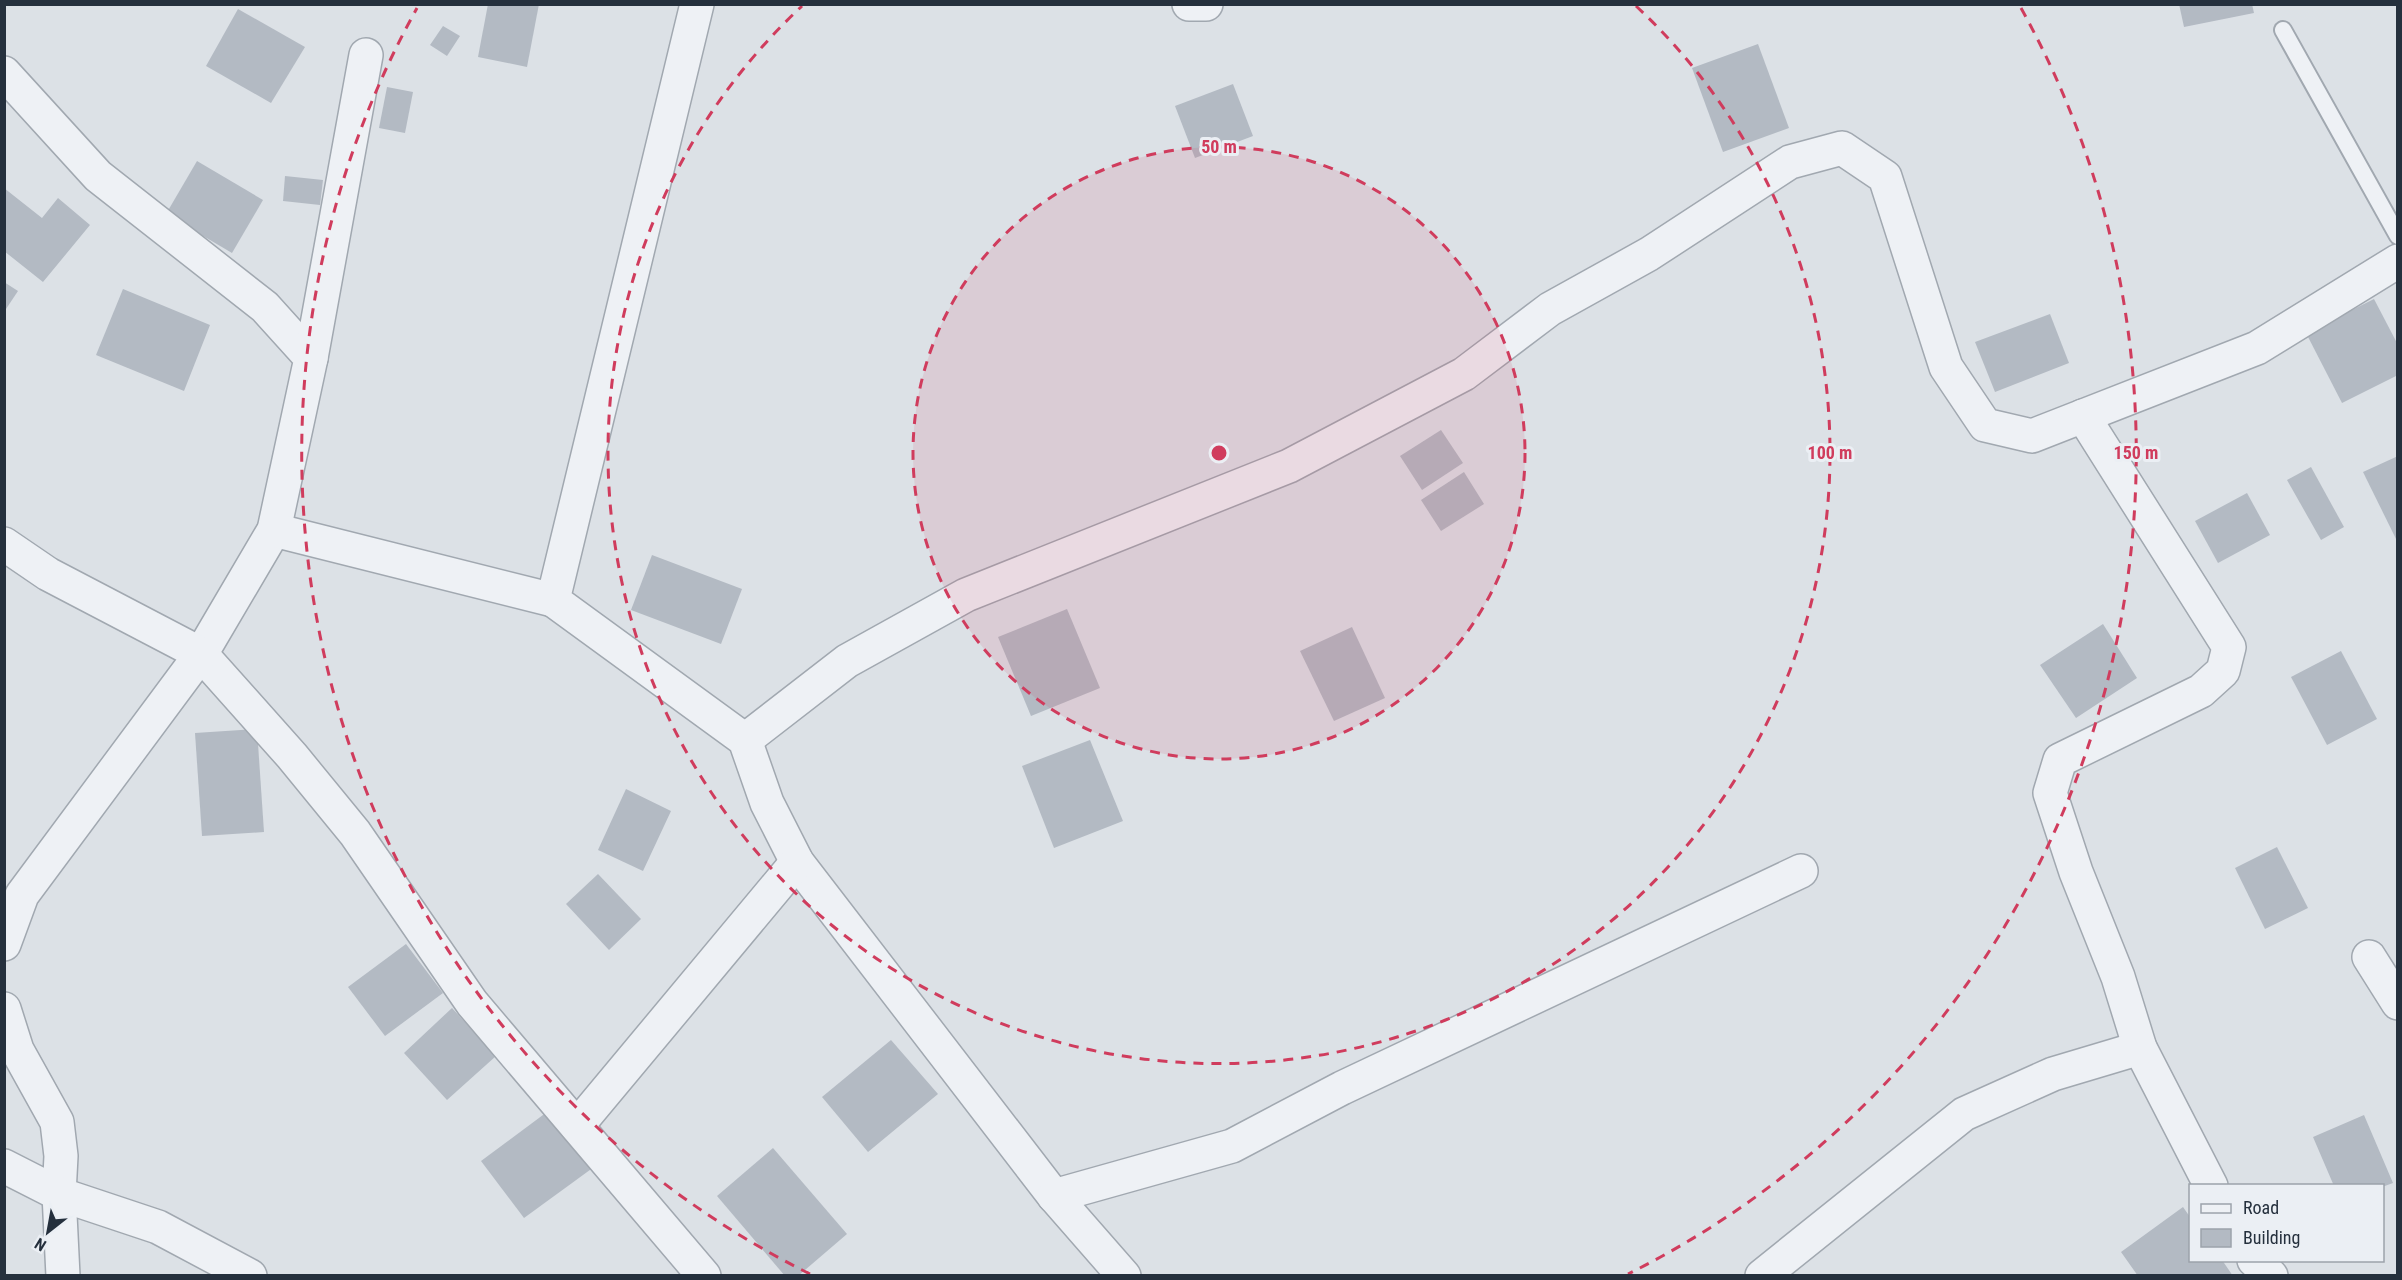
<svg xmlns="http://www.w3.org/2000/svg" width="2402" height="1280" viewBox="0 0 2402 1280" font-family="'Roboto Condensed',sans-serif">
<rect width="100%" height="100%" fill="#dce1e6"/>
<g fill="#b3bac3">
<polygon points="488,4 539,4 527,67 478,57"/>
<polygon points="2179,4 2252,4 2254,13 2184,27"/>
<polygon points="238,9 305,47 271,103 206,66"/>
<polygon points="443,26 460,36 447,56 430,45"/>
<polygon points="1758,44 1789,128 1723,152 1692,68"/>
<polygon points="1233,84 1253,136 1195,158 1175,106"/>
<polygon points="387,87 413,92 405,133 379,128"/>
<polygon points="197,161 263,200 232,253 166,214"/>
<polygon points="285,176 323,180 320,205 283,201"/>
<polygon points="4,188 42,218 58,198 90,225 43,282 4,251"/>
<polygon points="4,282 18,291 4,312"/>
<polygon points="123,289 210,325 184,391 96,355"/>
<polygon points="2374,299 2398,345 2398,375 2342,403 2306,333"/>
<polygon points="2050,314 2069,363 1995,392 1975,342"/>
<polygon points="1441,430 1463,463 1422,490 1400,456"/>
<polygon points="2398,456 2398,543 2363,472"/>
<polygon points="2311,467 2344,527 2321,540 2287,480"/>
<polygon points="1464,472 1484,504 1441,531 1421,500"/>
<polygon points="2247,493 2270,535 2218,563 2195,521"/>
<polygon points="652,555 742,589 721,644 631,610"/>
<polygon points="1067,609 1100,688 1031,716 998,637"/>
<polygon points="2103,624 2137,678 2076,718 2040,665"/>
<polygon points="1352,627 1385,698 1334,721 1300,651"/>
<polygon points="2341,651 2377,719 2327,745 2291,677"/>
<polygon points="257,729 264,832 202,836 195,733"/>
<polygon points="1090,740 1123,821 1054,848 1022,766"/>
<polygon points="626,789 671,811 643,871 598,850"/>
<polygon points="2277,847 2308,908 2265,929 2235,868"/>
<polygon points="598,874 641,919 609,950 566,904"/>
<polygon points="406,944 443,993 385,1036 348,987"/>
<polygon points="452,1008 496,1056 447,1100 404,1053"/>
<polygon points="891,1040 938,1094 868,1152 822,1097"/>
<polygon points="551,1109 594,1167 524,1218 481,1161"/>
<polygon points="2364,1115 2393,1183 2382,1187 2382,1186 2334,1186 2313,1137"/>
<polygon points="773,1148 847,1234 798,1276 785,1276 717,1196"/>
<polygon points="2183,1207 2190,1217 2190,1260 2222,1260 2233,1276 2138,1276 2121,1252"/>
</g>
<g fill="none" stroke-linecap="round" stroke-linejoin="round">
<defs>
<polyline id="lane" points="2283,30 2398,236"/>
<g id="street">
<polyline points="697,4 553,600 745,740 767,803 797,862 1054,1196 1124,1276"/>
<polyline points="1189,4 1206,4"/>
<polyline points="4,73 98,176 265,307 311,358 274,530 201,654 292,756 355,833 472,1003 704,1276"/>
<polyline points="311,358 366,55"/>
<polyline points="2083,416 2229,647 2223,671 2201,691 2060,760 2050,793 2076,872 2118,977 2140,1048 2211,1186"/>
<polyline points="274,530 553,600"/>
<polyline points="4,544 48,574 201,654 22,895 4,944"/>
<polyline points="745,740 847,661 966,595 1289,466 1464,374 1550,309 1649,254 1790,162 1842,148 1885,177 1946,367 1985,425 2032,436 2257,348 2398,261"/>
<polyline points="2369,957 2398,1003"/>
<polyline points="4,1009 17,1050 57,1122 61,1156 59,1194 63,1276"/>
<polyline points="577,1126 797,862"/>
<polyline points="4,1166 59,1194 158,1227 250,1276"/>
<polyline points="1054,1196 1232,1146 1342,1088 1801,871"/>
<polyline points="2254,1260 2271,1276"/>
<polyline points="1762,1276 1964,1114 2053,1074 2140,1048"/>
</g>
</defs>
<use href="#lane" stroke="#a1a8b0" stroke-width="20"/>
<use href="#street" stroke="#a1a8b0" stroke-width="36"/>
<use href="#lane" stroke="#eef1f5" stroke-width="16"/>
<use href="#street" stroke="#eef1f5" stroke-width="33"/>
</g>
<circle cx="1219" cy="453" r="306" fill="#d03c5d" fill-opacity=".12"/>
<g fill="none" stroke="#d03c5d" stroke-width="3" stroke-dasharray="10 8">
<circle cx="1219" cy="453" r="306"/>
<path d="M1636 6A611 611 0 1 1 802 6"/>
<path d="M810 1274A917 917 0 0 1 417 8M2021 8A917 917 0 0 1 1628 1274"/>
</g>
<circle cx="1219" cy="453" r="9" fill="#d03c5d" stroke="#ebeff4" stroke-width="3"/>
<g font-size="18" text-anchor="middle" font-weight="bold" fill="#d03c5d" stroke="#ebeff4" stroke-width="6" stroke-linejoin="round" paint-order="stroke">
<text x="1219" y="153">50 m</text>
<text x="1830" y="459">100 m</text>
<text x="2136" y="459">150 m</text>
</g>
<rect width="2402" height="1280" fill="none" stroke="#25303d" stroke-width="12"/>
<rect x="2189" y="1184" width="195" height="78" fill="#ebeff4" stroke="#9ca3ab" stroke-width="1.5"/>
<rect x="2201" y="1204" width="30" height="9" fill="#eef1f5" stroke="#9ca3ab" stroke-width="1.5"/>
<text x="2243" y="1214" font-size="18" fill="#25303d">Road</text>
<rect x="2201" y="1229" width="30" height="18" fill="#b3bac3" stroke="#9ca3ab" stroke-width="1.5"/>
<text x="2243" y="1244" font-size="18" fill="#25303d">Building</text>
<g transform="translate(48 1232) rotate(211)" stroke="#ebeff4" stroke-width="4.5" paint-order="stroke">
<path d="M0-4.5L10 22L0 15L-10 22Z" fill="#25303d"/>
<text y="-9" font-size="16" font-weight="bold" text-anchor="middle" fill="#25303d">N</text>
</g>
</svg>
